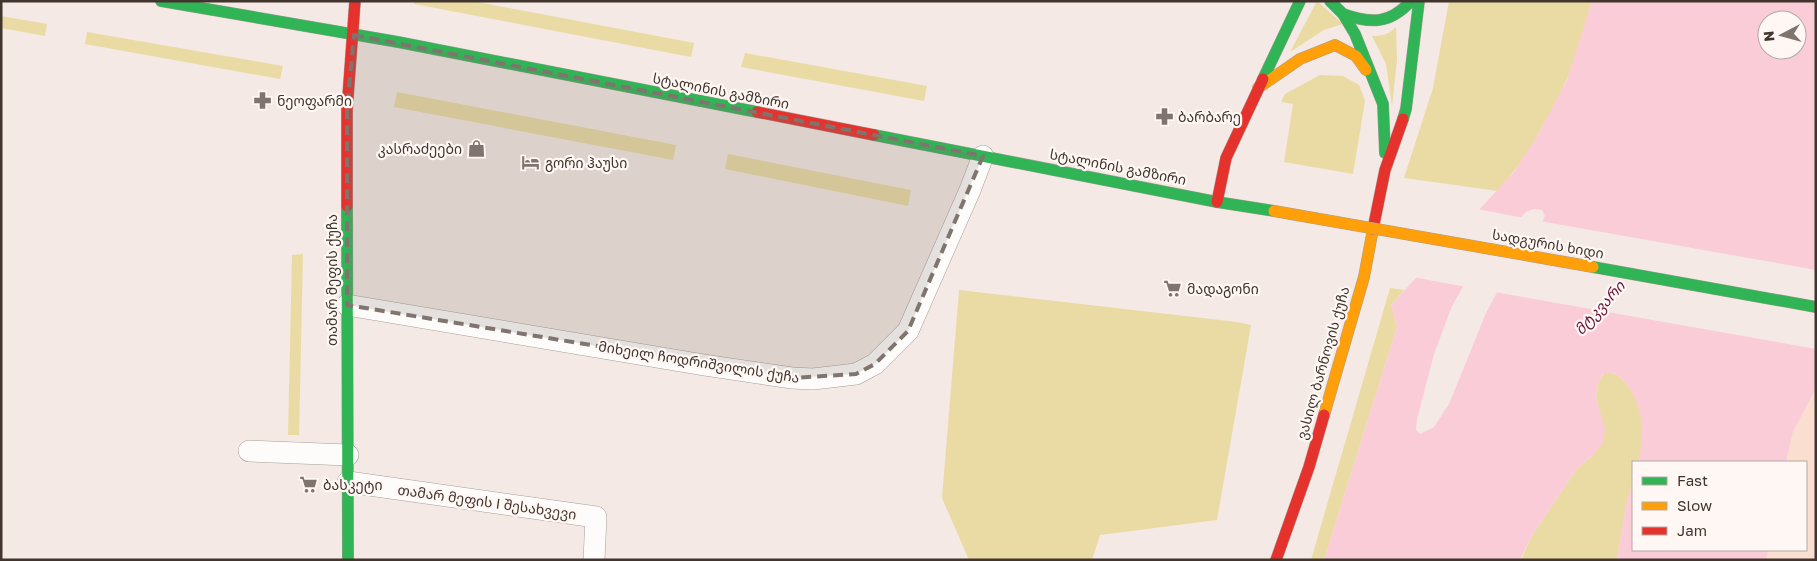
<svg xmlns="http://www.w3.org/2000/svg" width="1817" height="561" viewBox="0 0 1817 561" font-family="'Golos Text','Noto Sans Georgian',sans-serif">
<rect width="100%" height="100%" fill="#f4e9e4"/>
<polygon fill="#fadfd1" points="1816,388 1816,560 1766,560 1768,550 1806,550 1806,462 1786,462 1793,432"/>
<g fill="#eadba4">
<polygon points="415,1 472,1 694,43 691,57 414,4"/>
<polygon points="1317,1 1343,24 1324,30 1290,52"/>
<path d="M1449 1H1592C1584 26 1577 58 1566 81 1548 120 1526 159 1498 191L1404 178 1433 88Z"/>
<polygon points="1,16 47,24 45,36 1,28"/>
<path d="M1396 27 1397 60 1392 106 1386 64 1372 36C1383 36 1389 34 1396 27Z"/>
<polygon points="87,32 283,66 280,79 85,44"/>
<polygon points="745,53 927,86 924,101 741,67"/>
<polygon points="1320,75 1343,76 1359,85 1365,101 1353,174 1284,162 1293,104 1281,102 1285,94"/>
<polygon points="397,92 676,145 673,160 394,107"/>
<polygon points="728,154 911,190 908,206 725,169"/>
<polygon points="303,254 299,435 288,435 292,255"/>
<polygon points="1390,288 1404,290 1391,305 1397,327 1324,560 1311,560"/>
<polygon points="959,290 1237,322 1251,325 1217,520 1100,535 1092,560 969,560 942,498"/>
<path d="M1609 372C1622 374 1636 394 1640 406 1645 423 1643 446 1638 462H1633V480L1626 506 1617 560H1521L1531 537 1576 470 1594 454 1600 411 1596 397 1598 383 1604 373Z"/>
</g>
<g fill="#faccd8" fill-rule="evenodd">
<path d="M1592 1H1816V388L1793 432 1786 462H1638C1646 434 1643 399 1621 378 1615 373 1611 371 1603 374L1598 383 1596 397 1605 428 1603 443 1594 454 1576 470 1531 537 1520 560H1324L1397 327 1391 305 1514 172 1539 133 1567 80ZM1767 20H1797V50H1767ZM1534 209 1542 210 1545 216 1540 226 1501 285 1486 313 1449 404 1434 427 1420 434 1416 430 1417 419 1434 354 1452 306 1475 266 1509 229 1526 212Z"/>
<polygon points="1633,480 1633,550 1768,550 1766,560 1617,560 1626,506"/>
</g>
<g fill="#f4e9e4">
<polygon points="1477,209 1524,218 1477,267 1466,287 1413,277"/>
<polygon points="1540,221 1816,270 1816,349 1495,292"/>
</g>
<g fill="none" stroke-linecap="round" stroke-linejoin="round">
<defs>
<g id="street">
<polyline points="347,305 704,365 792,378 813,379 856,374 875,364 908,331 970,190 983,156"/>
<polyline points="249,451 348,455"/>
<polyline points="348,482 596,517 594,560"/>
</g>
<g id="fast">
<polyline points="161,1 398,42 757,112"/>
<polyline points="1330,1 1343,14 1355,34 1383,104 1385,153"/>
<path d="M1343 14C1371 24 1390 24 1411 1"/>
<polyline points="1263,79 1300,1"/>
<polyline points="1403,119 1406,109 1419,1"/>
<polyline points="874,135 1217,202 1274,211"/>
<polyline points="347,206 348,560"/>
</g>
<g id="slow">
<polyline points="1258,88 1300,59 1335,45 1356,56 1366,70"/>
<polyline points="1324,415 1364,277 1373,229"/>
</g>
<g id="jam">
<polyline points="757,112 874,135"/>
<polyline points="1217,202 1226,158 1263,79"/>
<polyline points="347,206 347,110 355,1"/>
<polyline points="1373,229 1385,170 1403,119"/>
<polyline points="1276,560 1309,467 1324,415"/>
</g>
</defs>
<use href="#street" stroke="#a89e99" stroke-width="22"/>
<use href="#fast" stroke="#a89e99" stroke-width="12"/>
<use href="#slow" stroke="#a89e99" stroke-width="12"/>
<use href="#jam" stroke="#a89e99" stroke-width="12"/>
<use href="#street" stroke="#fdfcfb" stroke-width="21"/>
<use href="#fast" stroke="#30b455" stroke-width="11"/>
<use href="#slow" stroke="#ff9f0a" stroke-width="11"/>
<use href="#jam" stroke="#e5322d" stroke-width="11"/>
<defs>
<polyline id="fast-bridge" points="1593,267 1816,307"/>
<polyline id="slow-bridge" points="1274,211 1593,267"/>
</defs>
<use href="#fast-bridge" stroke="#a89e99" stroke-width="12" stroke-linecap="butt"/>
<use href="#slow-bridge" stroke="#a89e99" stroke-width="12" stroke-linecap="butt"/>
<use href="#fast-bridge" stroke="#30b455" stroke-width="11"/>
<use href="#slow-bridge" stroke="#ff9f0a" stroke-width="11"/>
</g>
<path fill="#80746e" fill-opacity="0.2" stroke="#80746e" stroke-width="4" stroke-dasharray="10 6" stroke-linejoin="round" d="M354 35 983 156 908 331 875 364 856 374 792 378 347 305V110Z"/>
<defs>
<symbol id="pharmacy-bare" viewBox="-9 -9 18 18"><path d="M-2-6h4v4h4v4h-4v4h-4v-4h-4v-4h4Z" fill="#80746e" stroke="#fef7f4" stroke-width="2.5" paint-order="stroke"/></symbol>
<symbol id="shop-bare" viewBox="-9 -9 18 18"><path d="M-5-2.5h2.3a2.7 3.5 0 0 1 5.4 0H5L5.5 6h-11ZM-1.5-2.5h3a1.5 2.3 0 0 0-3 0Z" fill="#80746e" stroke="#fef7f4" stroke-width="2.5" paint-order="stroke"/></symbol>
<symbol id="hotel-bare" viewBox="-9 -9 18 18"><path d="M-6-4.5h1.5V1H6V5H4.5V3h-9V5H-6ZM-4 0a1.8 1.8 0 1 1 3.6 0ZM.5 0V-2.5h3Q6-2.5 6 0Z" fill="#80746e" stroke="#fef7f4" stroke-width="2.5" paint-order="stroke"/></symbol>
<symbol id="supermarket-bare" viewBox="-9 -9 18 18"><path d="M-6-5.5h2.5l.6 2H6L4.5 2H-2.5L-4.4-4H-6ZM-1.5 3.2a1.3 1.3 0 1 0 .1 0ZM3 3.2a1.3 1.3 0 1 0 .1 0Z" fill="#80746e" stroke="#fef7f4" stroke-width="2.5" paint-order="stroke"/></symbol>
</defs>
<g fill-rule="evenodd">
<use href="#pharmacy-bare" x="250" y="88" width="25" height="25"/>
<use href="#pharmacy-bare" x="1152" y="104" width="25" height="25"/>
<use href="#shop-bare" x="464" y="136" width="25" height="25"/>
<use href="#hotel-bare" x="518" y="150" width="25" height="25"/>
<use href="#supermarket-bare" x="1160" y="276" width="25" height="25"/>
<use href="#supermarket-bare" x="296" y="472" width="25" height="25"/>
</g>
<g text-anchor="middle" stroke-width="4.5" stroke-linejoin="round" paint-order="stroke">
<g font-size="14" fill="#42352e" stroke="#fef7f4">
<text transform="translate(721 91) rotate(11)" y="5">სტალინის გამზირი</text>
<text transform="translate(1118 167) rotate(11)" y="5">სტალინის გამზირი</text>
<text transform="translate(1548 244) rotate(10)" y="5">სადგურის ხიდი</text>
<text transform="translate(332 280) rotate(-90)" y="5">თამარ მეფის ქუჩა</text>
<text transform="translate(699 362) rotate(9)" y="5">მიხეილ ჩოდრიშვილის ქუჩა</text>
<text transform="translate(1323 363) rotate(-74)" y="5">ვასილ ბარნოვის ქუჩა</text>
<text transform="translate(487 502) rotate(8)" y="5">თამარ მეფის I შესახვევი</text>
</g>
<g font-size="14" fill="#42352e" stroke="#fef7f4" text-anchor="start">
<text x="277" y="106">ნეოფარმი</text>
<text x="1178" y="122">ბარბარე</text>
<text x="462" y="154" text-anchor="end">კასრაძეები</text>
<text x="545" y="168">გორი ჰაუსი</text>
<text x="1187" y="294">მადაგონი</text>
<text x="323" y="490">ბასკეტი</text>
</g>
<g font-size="15" font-style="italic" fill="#661239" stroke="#fef7f4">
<text transform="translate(1600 308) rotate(-48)" y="5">მტკვარი</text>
</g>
</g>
<rect width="1817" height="561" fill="none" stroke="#42352e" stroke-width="5"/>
<rect x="1632" y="461" width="175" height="90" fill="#fef7f4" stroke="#b3a9a5"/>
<rect x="1642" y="477" width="25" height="8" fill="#30b455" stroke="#b3a9a5"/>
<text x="1677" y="486" font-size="15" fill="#42352e">Fast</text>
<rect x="1642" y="502" width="25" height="8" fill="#ff9f0a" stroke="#b3a9a5"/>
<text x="1677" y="511" font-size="15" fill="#42352e">Slow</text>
<rect x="1642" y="527" width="25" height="8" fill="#e5322d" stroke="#b3a9a5"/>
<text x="1677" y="536" font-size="15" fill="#42352e">Jam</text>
<g transform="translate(1782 35) rotate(264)"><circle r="24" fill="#fef7f4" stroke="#b3a9a5"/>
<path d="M0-4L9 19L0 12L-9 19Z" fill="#80746e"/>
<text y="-8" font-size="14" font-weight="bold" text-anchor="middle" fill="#42352e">N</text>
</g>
</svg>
